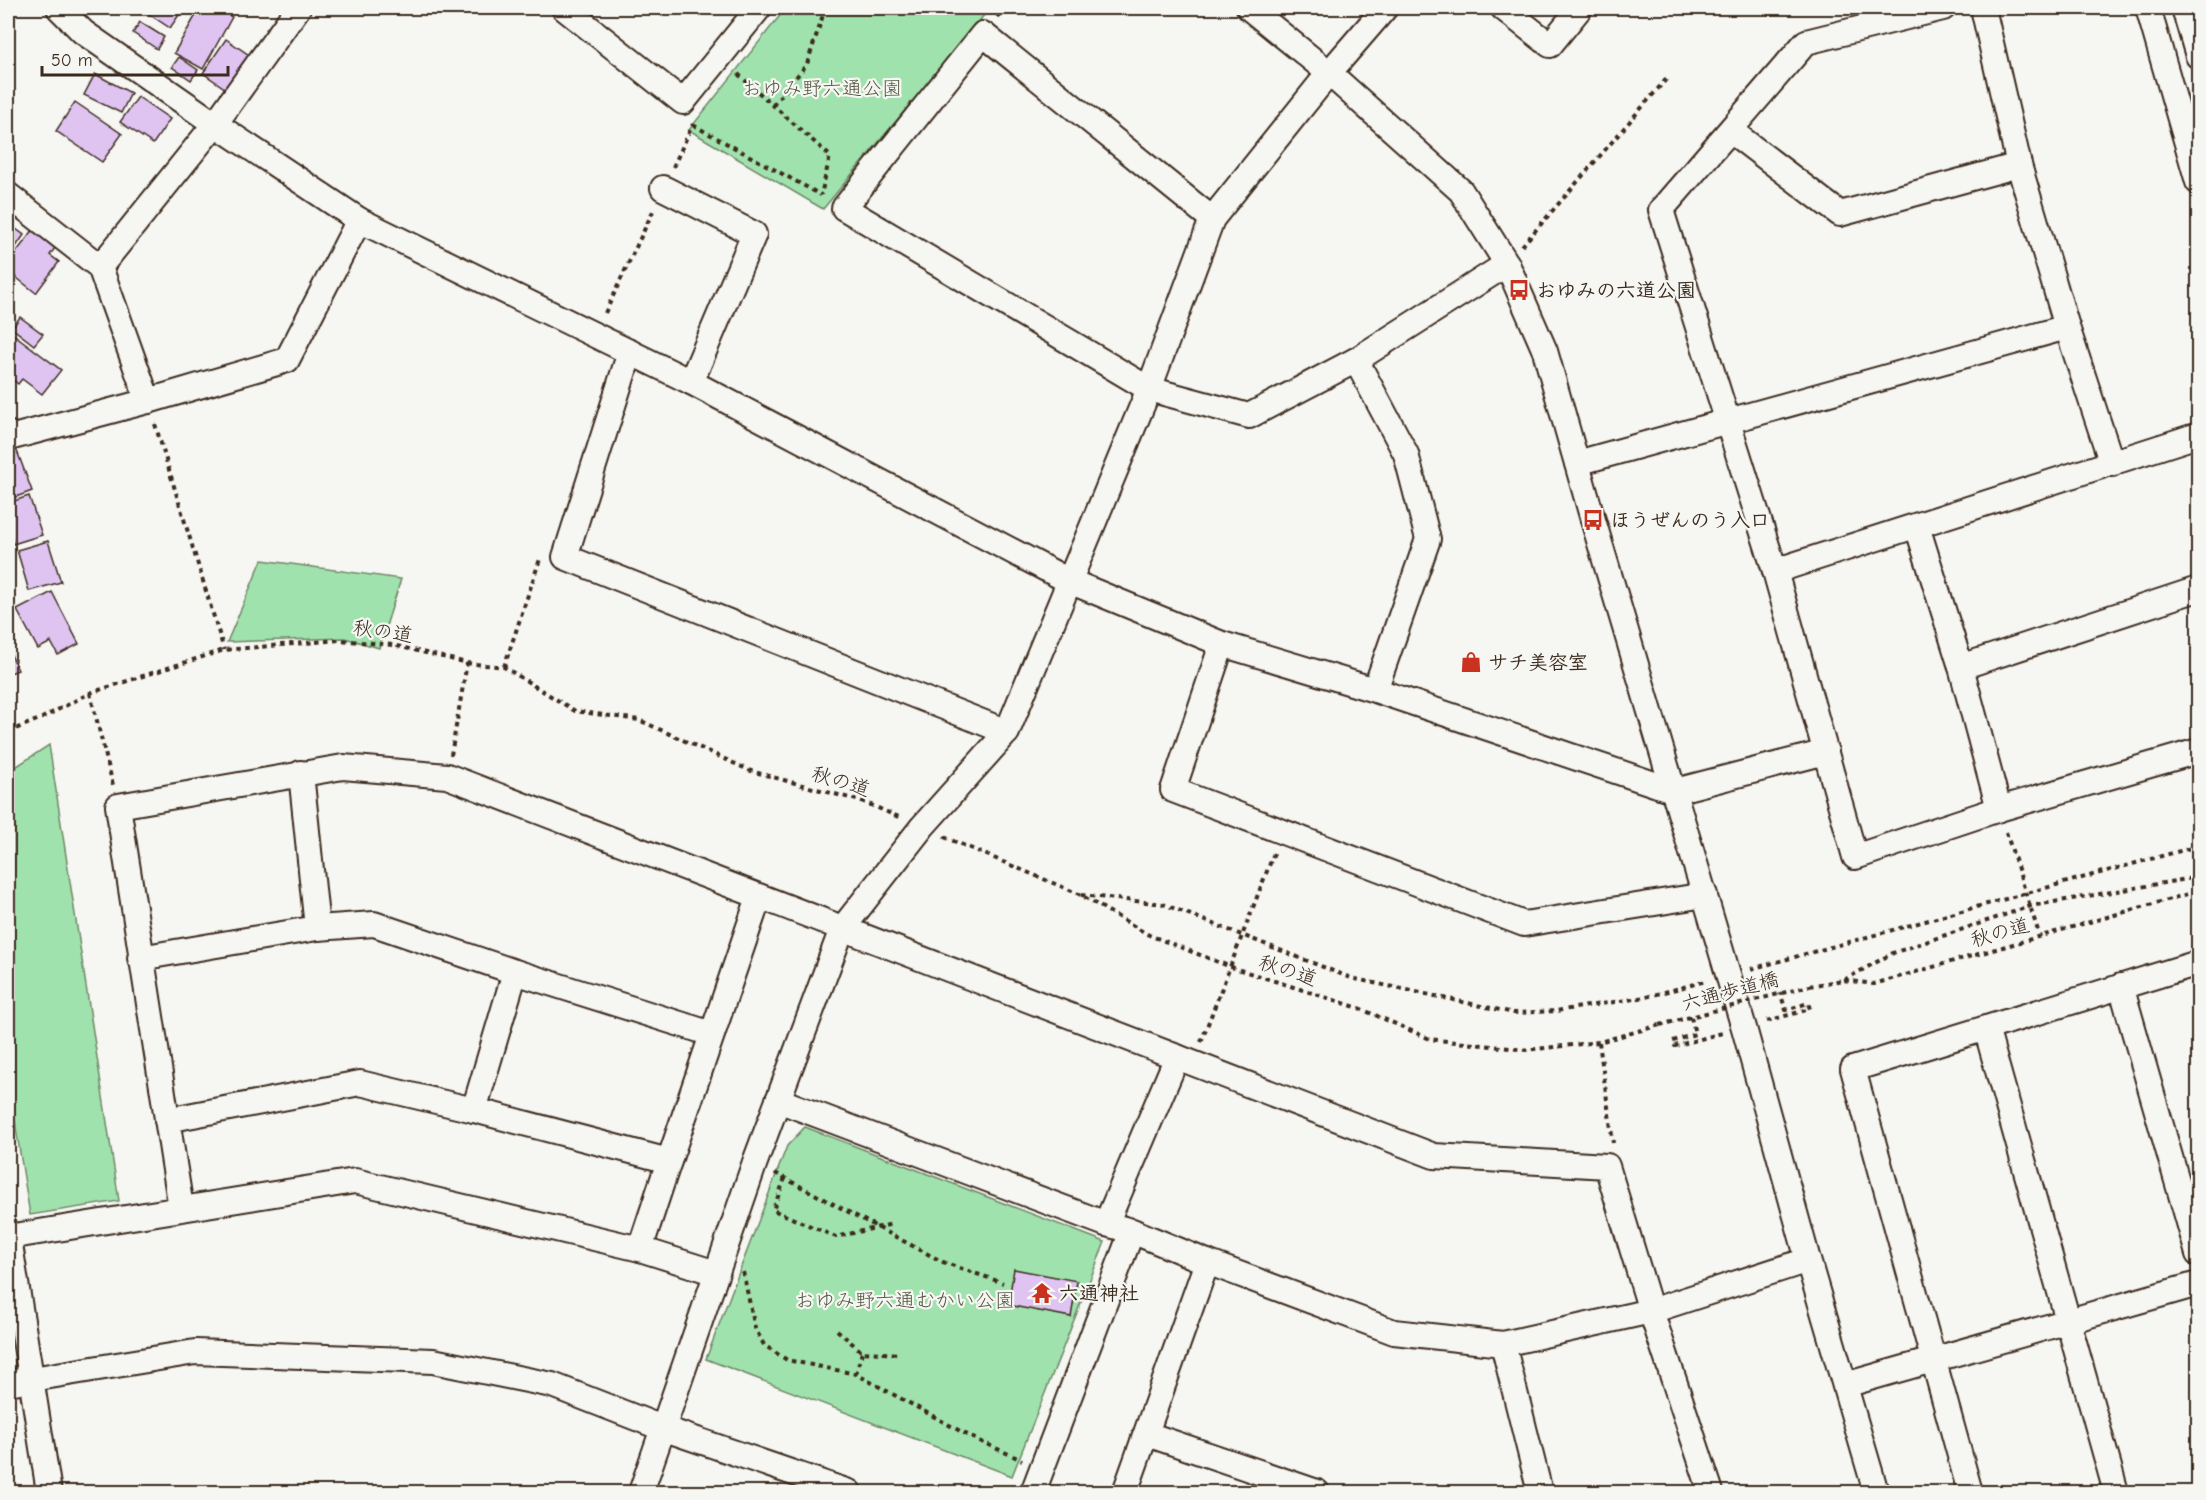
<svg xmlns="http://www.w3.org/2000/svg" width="2206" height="1500" viewBox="0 0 2206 1500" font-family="'Comic Neue','Klee One',sans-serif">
<rect width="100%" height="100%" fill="#f6f6f2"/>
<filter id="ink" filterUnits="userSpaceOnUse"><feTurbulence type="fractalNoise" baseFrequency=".0167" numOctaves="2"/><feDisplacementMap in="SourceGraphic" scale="12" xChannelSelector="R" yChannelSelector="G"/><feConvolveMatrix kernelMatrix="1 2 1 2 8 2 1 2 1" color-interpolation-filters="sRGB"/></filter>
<g filter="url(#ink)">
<g fill="#a0e2ad" stroke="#6e8666" stroke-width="1.5">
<polygon points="786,8 990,8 823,209 689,130"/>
<polygon points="262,560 401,579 379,648 345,638 227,642"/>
<polygon points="49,745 119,1201 30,1215 8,1078 8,772"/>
<polygon points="805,1127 1105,1242 1012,1476 706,1359 787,1146"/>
</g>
<g fill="#dfc4f2" stroke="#3b2a1e" stroke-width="1.5">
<polygon points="149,8 168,8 179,15 170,28 146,12"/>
<polygon points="200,8 216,8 232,17 203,69 174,53"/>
<polygon points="140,22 164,37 157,49 133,33"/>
<polygon points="226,39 249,55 226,89 203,73"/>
<polygon points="179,57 198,70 191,80 172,67"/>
<polygon points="95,74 131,93 121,113 84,95"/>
<polygon points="138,97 170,119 153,144 120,122"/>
<polygon points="75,102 122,134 102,162 56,131"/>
<polygon points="8,223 24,235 8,258"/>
<polygon points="37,225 59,242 50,255 59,262 36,293 8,271 8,263"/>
<polygon points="20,317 43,334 34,345 12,328"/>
<polygon points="8,330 61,370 42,394 22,379 18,384 8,376"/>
<polygon points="14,443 32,491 8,500 8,445"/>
<polygon points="29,496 42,535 13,544 8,526 8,503"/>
<polygon points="48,541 61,582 29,591 17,550"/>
<polygon points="52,592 79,644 58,655 51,642 38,649 17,610"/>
<polygon points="8,648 18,670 8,674"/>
<polygon points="1014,1269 1077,1281 1071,1317 1008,1305"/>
</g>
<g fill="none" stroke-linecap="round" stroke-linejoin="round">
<defs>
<g id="minor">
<polyline points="59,8 83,32 215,124 359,220 691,382 1069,581 1222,644 1375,690 1675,791 1826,752"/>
<polyline points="564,8 683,102 759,8"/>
<polyline points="1249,8 1329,73 1461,191 1507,264 1545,351 1593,520 1744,1028 1808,1260 1876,1492"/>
<polyline points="1503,8 1550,45 1580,8"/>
<polyline points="1943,8 1806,42 1661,210 1775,571 1855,857 1999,809 2198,751"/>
<polyline points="1983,8 2019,165 2067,327 2112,464"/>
<polyline points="2148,8 2198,182"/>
<polyline points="2184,8 2198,56"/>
<polyline points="1731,131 1840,214 2019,165"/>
<polyline points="663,188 754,234 691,382"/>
<polyline points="8,195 100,267 148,401 287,360 359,220"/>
<polyline points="1212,219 983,34 844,208 1149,389 1249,416 1356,360 1507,264"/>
<polyline points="100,267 215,124 298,8"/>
<polyline points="630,352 565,557 1007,732"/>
<polyline points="1356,360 1406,454 1428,539 1375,690"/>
<polyline points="8,433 13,437 148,401"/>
<polyline points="1577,463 2067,327"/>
<polyline points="1917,526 1961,667 1999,809"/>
<polyline points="1775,571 2198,435"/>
<polyline points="1222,644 1173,790 1524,924 1705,895"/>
<polyline points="1961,667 2198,589"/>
<polyline points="301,773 317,928"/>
<polyline points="140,958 317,928 374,924 515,972 712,1034"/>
<polyline points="2121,986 2198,1254"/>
<polyline points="1986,1028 2116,1492"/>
<polyline points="778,1100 1106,1224 1132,1231 1207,1262 1394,1332 1503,1344 1651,1311 1808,1260"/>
<polyline points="474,1110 515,972"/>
<polyline points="167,1120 360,1083 474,1110 669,1161 640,1249"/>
<polyline points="669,1161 759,897"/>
<polyline points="181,1208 118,806 343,767 447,776 1434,1156 1607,1166 1651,1311 1711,1492"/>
<polyline points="1106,1224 1177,1057"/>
<polyline points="8,1232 49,1492"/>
<polyline points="8,1237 355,1181 640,1249 716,1273"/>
<polyline points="1503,1344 1540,1492"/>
<polyline points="8,1383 195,1352 433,1361 552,1385 662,1428 849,1492"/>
<polyline points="1845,1385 2198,1284"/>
<polyline points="1147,1434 1317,1492"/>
<polyline points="641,1492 755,1162 842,929 922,827 1007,732 1149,389 1212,219 1329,73 1385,8"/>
<polyline points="1033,1492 1132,1231"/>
<polyline points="1125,1492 1207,1262"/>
<polyline points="1970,1492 1853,1069 2198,963"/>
</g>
</defs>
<use href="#minor" stroke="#3b2a1e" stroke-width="28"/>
<g stroke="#3b2a1e" stroke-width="4" stroke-dasharray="4.5 4.5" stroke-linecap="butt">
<polyline points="997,17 1005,8"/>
<polyline points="738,74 830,156 821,195"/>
<polyline points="773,105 807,64 824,12 828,8"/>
<polyline points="693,125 821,195"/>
<polyline points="673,167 693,124"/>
<polyline points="1522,246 1669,76"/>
<polyline points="605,313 654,209"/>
<polyline points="155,424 224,650"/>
<polyline points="504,667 540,559"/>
<polyline points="90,693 113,785"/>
<polyline points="8,732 42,718 90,693 224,650 339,640 393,645 467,663 504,667 575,711 639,720 751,771 864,802 901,818"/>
<polyline points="451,755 467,663"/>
<polyline points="2006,832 2040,937"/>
<polyline points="944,837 1079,894 1149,935 1231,967 1359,1008 1430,1039 1526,1050 1599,1042 1660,1025"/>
<polyline points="1081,895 1163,904 1351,978 1514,1013 1556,1011 1646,997 1706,981"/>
<polyline points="1751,969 2198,846"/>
<polyline points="1844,980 1893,953 2031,906 2198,877"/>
<polyline points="1809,986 1843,980 1874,984 2198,891"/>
<polyline points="1691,1017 1695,1034 1673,1041 1675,1046 1722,1033"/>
<polyline points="1767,1021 1810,1009 1808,1003 1786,1010 1780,993"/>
<polyline points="1201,1042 1274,853"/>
<polyline points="1599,1042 1613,1143"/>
<polyline points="775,1173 943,1262 1003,1283"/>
<polyline points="785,1178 773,1210 836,1237 893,1224"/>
<polyline points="743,1272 755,1328 764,1345 787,1360 856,1374 973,1438 1022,1460"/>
<polyline points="837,1330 862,1352 900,1354"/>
<polyline points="856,1374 862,1352"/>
</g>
<use href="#minor" stroke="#f6f6f2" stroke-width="24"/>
<polyline stroke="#3b2a1e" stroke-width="4" stroke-dasharray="4.5 4.5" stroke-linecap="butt" points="1660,1025 1809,986"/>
</g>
</g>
<defs>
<symbol id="bus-bare" viewBox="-9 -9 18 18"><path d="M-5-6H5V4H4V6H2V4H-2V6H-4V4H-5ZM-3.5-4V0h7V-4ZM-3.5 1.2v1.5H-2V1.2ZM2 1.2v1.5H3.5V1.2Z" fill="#c8321e" stroke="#f6f6f2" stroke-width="2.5" paint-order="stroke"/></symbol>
<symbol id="shop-bare" viewBox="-9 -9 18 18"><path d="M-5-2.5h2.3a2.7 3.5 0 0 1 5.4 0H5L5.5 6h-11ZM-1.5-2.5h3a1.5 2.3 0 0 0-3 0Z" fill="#c8321e" stroke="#f6f6f2" stroke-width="2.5" paint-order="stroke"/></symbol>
<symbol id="temple-bare" viewBox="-9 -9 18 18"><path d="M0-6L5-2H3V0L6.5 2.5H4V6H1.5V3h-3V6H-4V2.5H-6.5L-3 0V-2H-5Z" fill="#c8321e" stroke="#f6f6f2" stroke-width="2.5" paint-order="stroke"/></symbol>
</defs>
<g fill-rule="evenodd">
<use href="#bus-bare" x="1504" y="275" width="30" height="30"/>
<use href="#bus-bare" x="1578" y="505" width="30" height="30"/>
<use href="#shop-bare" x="1456" y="647" width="30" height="30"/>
<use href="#temple-bare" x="1027" y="1278" width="30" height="30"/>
</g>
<g text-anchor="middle" stroke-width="4.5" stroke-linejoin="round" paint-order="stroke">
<g font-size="20" fill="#545842" stroke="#f6f6f2">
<text x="822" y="95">おゆみ野六通公園</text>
<text x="905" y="1307">おゆみ野六通むかい公園</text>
</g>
<g font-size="20" font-weight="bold" fill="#3b2a1e" stroke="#f6f6f2" text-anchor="start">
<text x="1536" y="297">おゆみの六道公園</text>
<text x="1610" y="527">ほうぜんのう入口</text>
<text x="1488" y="669">サチ美容室</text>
<text x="1059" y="1300">六通神社</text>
</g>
<g font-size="20" fill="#3b2a1e" stroke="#f6f6f2">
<text transform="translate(383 631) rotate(8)" y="7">秋の道</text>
<text transform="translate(841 781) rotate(17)" y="7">秋の道</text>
<text transform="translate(2000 932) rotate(-16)" y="7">秋の道</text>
<text transform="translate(1288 970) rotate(18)" y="7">秋の道</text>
<text transform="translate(1730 991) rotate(-15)" y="7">六通歩道橋</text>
</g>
</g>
<rect width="2206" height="1500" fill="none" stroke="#f6f6f2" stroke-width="30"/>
<rect x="15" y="15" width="2176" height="1470" fill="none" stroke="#3b2a1e" stroke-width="2" filter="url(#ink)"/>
<path d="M42 66v9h186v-9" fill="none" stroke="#3b2a1e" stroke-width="3"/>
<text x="51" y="66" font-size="18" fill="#3b2a1e" stroke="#f6f6f2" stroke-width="4.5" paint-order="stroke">50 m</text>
</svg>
